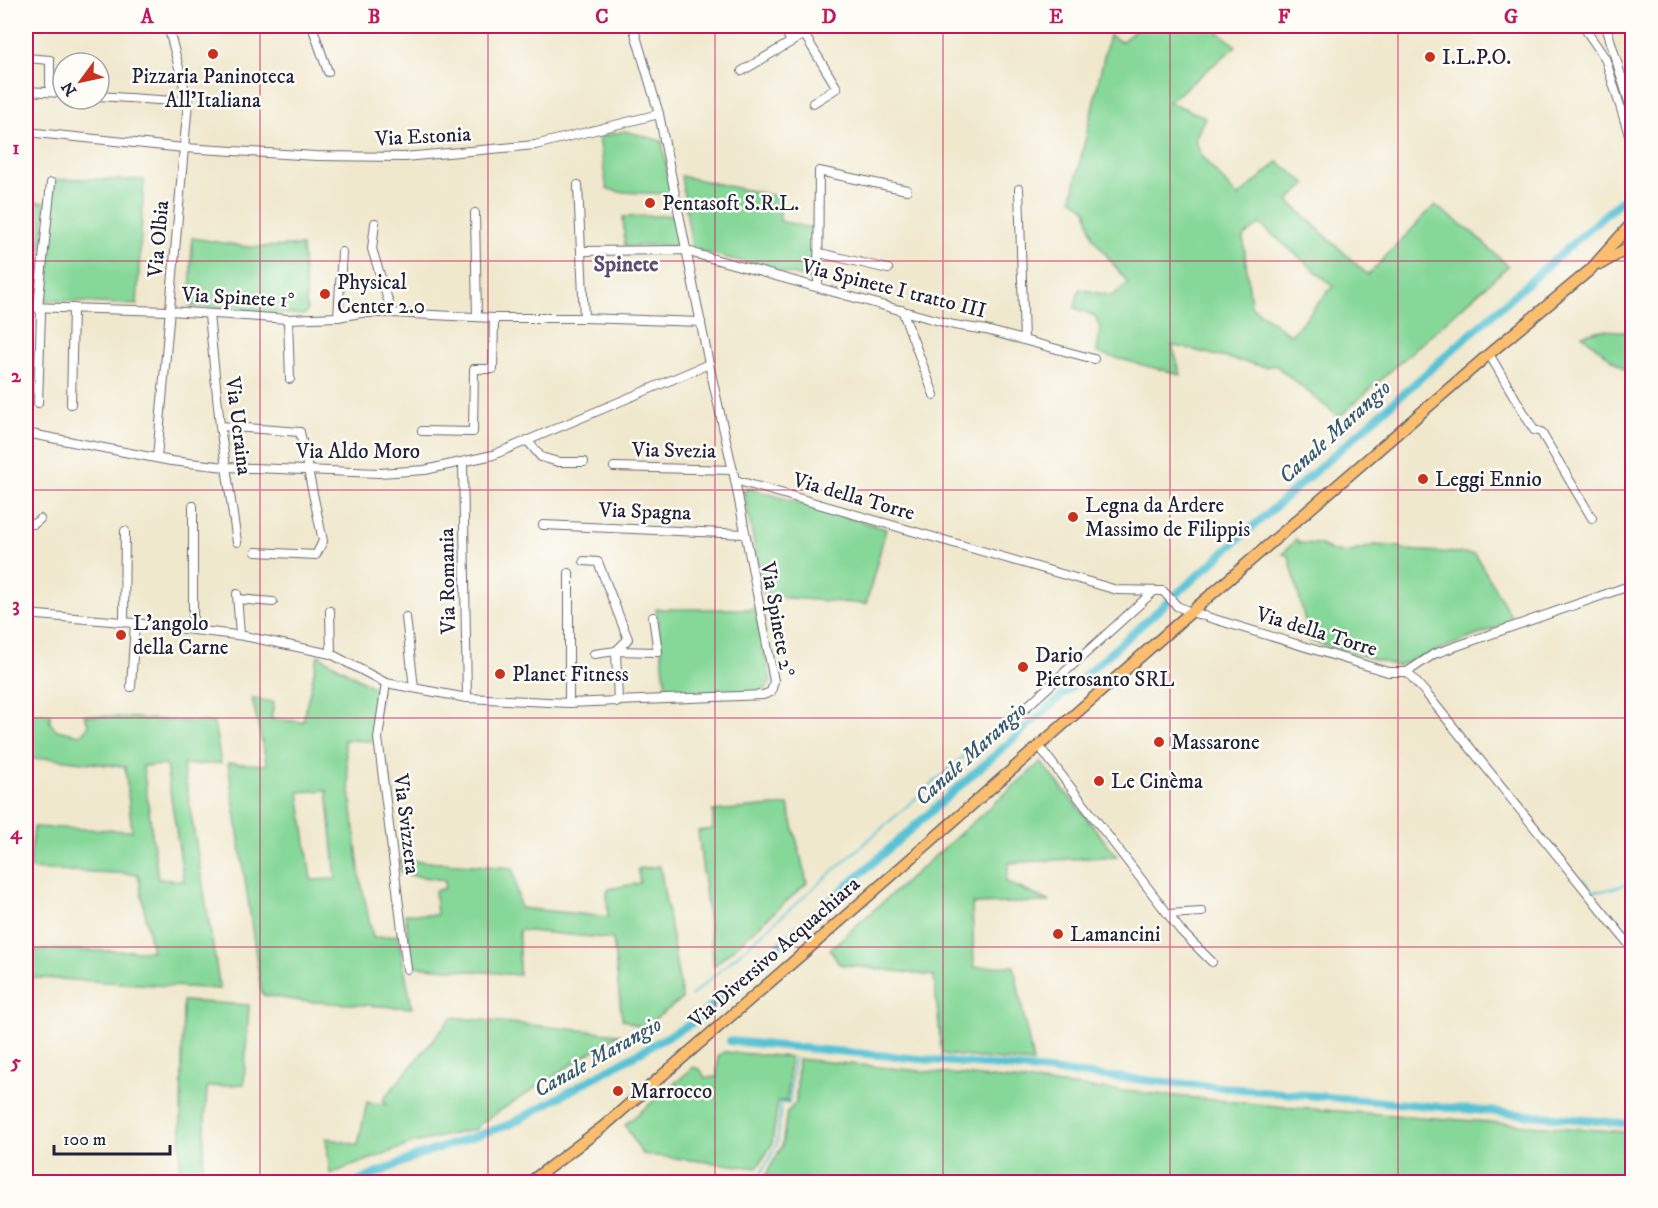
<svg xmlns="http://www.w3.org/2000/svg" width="1658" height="1208" viewBox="0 0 1658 1208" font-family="'IM FELL DW Pica',serif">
<rect width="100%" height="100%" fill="#fdfcf7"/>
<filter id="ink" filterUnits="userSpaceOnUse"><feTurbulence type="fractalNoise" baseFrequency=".0167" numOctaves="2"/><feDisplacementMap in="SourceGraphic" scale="12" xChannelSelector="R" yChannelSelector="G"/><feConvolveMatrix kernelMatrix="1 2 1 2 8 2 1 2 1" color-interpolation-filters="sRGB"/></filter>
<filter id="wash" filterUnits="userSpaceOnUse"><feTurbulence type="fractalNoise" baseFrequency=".008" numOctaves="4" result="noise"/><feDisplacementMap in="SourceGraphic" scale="24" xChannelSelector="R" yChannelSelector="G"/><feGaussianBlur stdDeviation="1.35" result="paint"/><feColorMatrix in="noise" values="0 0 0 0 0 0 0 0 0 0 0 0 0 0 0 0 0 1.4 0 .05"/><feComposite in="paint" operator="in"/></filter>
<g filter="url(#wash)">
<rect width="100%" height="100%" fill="#f0e8cd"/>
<g fill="#86d899" stroke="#547d6a" stroke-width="1.5" fill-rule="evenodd">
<path d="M1141 26H1211L1236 46 1169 102 1205 117 1195 140 1202 157 1238 197 1278 162 1307 184 1288 201 1368 275 1435 205 1474 234 1508 266 1339 417 1275 365 1265 367 1172 345 1181 375 1097 353 1100 327 1095 316 1075 308 1079 289 1112 296 1128 283 1093 238 1086 209 1072 198 1109 35 1121 42ZM1260 224 1333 286 1291 335 1251 306 1243 237Z"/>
<polygon points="625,131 662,141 671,194 621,192 607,189 599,137"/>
<polygon points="681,176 780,197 780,221 815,229 815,280 692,249"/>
<polygon points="80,179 144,180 137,305 43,300 55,180"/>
<polygon points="26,201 46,203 39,271 26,270"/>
<polygon points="677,215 682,245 625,246 623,217"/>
<polygon points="192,238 248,247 302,246 307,311 304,315 190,306"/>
<polygon points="1601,330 1632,332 1632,376 1582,335"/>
<polygon points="749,488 886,529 866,604 764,596 744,491"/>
<polygon points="1296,539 1300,543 1318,544 1333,551 1347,553 1375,545 1400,547 1404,550 1475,554 1514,621 1397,666 1310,641 1289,556 1283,554"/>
<polygon points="656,609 755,609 771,682 763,692 667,695"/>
<path d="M318 655 373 687 380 698 372 741 344 740 360 878 373 938 398 935 412 1008 300 1001 263 995 261 990 228 763 267 765 252 698 274 702 271 719 303 722ZM327 790 336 879 311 880 299 792Z"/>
<path d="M26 713 50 714V723L57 730 80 735 89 726 84 715 214 723 221 763 183 765 220 989 26 977V950L152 951 138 874 29 869 34 827 132 831 125 767 49 758 26 760ZM166 765 184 881H183L158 879 143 766Z"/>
<polygon points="1041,762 1117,856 1009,863 1006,882 1050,902 972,904 974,967 1014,966 1033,1063 942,1054 934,976 839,964 830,949"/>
<polygon points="788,805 807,883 714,966 698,831 713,829 713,811"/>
<polygon points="400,860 513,868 520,908 608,917 607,893 609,889 640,883 638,869 660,866 682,999 643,1028 622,1019 613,939 519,930 519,975 413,966 405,914 437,915 435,891 445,888 445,880 401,874"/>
<polygon points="183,1001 249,1005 244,1084 207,1087 202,1177 180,1177"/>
<polygon points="452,1017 619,1034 481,1123 476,1129 414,1143 330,1174 326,1138 358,1145 367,1102 387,1105 383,1100"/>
<polygon points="724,1052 790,1057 787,1101 778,1101 772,1144 757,1168 642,1154 625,1125 694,1067 701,1070 705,1078 717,1077 718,1056"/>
<polygon points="798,1059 1296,1108 1625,1132 1619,1182 762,1182 782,1146 787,1112 796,1103"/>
</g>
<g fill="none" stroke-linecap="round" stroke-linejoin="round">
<g stroke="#59c2d5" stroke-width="2">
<polyline points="1584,879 1593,891 1602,891 1632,883"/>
<polyline points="691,996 1014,712"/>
<polyline points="795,1050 795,1047"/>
<polyline points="756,1182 777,1144 781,1103 789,1103 794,1058"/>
</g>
<g stroke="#59c2d5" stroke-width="8">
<polyline points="730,1041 1294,1094 1632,1124"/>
<polyline points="357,1182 419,1155 511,1124 692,1023 1632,191"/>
</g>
</g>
</g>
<g filter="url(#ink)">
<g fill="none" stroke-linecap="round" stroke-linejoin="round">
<defs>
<g id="minor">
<polyline points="312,26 328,72"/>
<polyline points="1583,26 1605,58 1632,144"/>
<polyline points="1606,26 1632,112"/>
<polyline points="791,42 804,34 837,88 813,103"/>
<polyline points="26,58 50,60 50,92"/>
<polyline points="742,71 791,42 783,26"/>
<polyline points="26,91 63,93"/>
<polyline points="99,96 188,102"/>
<polyline points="26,132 184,148 316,156 404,157 535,145 659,114"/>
<polyline points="578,185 584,318"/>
<polyline points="1019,189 1024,340"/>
<polyline points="475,213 477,317"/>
<polyline points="375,223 372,249 392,313"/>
<polyline points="581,251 687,250 696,254 954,325 986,330 1094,359"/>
<polyline points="820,253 888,269"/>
<polyline points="818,287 819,171 907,190"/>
<polyline points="26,307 170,311 288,319 338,317 361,313 392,313 494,318 584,318 701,322"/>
<polyline points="902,310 934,395"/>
<polyline points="209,315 220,426 237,542"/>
<polyline points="338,317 342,252"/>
<polyline points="288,319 290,379"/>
<polyline points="1489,354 1534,430 1541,432 1592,518"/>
<polyline points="38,403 41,313 38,307 51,183"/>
<polyline points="71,404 73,308"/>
<polyline points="220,426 300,432 323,541 316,555 256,552"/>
<polyline points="422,431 473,432 474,369 493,369 494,318"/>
<polyline points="26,433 171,461 226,467 379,473 425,470 493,455 709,364"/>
<polyline points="527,440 541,457 558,462 584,462"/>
<polyline points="157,458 188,102 168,26"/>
<polyline points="463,463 467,698"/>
<polyline points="614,467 733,470"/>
<polyline points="735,480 1117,590 1163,591 1177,606 1191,612 1388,672 1407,672 1425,692 1632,948"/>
<polyline points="193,506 193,629"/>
<polyline points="26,523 34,524 40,519"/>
<polyline points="543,525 745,534"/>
<polyline points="584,561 598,562 628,639 616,651 594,654"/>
<polyline points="569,573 569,703"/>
<polyline points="237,594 240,635"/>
<polyline points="238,599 273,602"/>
<polyline points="330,611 331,654"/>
<polyline points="26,614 135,623 244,636 331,654 386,683 467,698 569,703 763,695 771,692 774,681 735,480 709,364 659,114 633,26"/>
<polyline points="406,617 414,688"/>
<polyline points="124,622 125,531"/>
<polyline points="1407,672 1434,654 1632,585"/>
<polyline points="386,683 378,738 407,969"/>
<polyline points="131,687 135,623"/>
<polyline points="618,702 616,651 658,652 653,617"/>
<polyline points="1022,711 1154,591"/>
<polyline points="1039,746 1181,931 1212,962"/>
<polyline points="1168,914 1202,912"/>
</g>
<g id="major">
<polyline points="1601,264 1632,246"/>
<polyline points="530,1182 604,1126 815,943 1191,612 1496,348 1590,270 1632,223"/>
</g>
</defs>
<use href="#minor" stroke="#6a676e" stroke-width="10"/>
<use href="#major" stroke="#6a676e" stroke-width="13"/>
<use href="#minor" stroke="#fff" stroke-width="8"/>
<use href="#major" stroke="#fbbd6e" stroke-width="10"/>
</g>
</g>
<path fill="none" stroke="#c2185b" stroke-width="1.5" stroke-opacity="0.55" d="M260 26V1182M488 26V1182M715 26V1182M943 26V1182M1170 26V1182M1398 26V1182M26 261H1632M26 490H1632M26 718H1632M26 947H1632"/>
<g fill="#c8321e" stroke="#fdfcf7" stroke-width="2">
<circle cx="213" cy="54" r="6"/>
<circle cx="1430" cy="57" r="6"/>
<circle cx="650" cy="203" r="6"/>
<circle cx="325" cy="294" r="6"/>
<circle cx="1423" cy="479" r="6"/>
<circle cx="1073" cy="517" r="6"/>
<circle cx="121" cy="635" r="6"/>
<circle cx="1023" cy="667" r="6"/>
<circle cx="500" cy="674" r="6"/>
<circle cx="1159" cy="742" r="6"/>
<circle cx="1099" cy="781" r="6"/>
<circle cx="1058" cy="934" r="6"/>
<circle cx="618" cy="1091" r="6"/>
</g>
<g text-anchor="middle" stroke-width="5" stroke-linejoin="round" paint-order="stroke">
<g font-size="21" fill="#22223b" stroke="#fdfcf7" text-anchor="start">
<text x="1442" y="64">I.L.P.O.</text>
<text x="213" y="83" text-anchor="middle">Pizzaria Paninoteca<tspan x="213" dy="24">All'Italiana</tspan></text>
<text x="662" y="210">Pentasoft S.R.L.</text>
<text x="337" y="289">Physical<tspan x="337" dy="24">Center 2.0</tspan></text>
<text x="1435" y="486">Leggi Ennio</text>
<text x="1085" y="512">Legna da Ardere<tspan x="1085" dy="24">Massimo de Filippis</tspan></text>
<text x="133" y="630">L'angolo<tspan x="133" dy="24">della Carne</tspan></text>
<text x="1035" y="662">Dario<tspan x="1035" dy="24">Pietrosanto SRL</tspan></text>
<text x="512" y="681">Planet Fitness</text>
<text x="1171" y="749">Massarone</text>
<text x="1111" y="788">Le Cinèma</text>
<text x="1070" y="941">Lamancini</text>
<text x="630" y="1098">Marrocco</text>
</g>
<g font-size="21" fill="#22223b" stroke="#fdfcf7">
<text transform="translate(423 136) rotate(-3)" y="7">Via Estonia</text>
<text transform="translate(158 239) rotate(-85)" y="7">Via Olbia</text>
<text transform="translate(894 288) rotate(14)" y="7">Via Spinete I tratto III</text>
<text transform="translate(238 297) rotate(3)" y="7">Via Spinete 1°</text>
<text transform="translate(239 426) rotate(83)" y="7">Via Ucraina</text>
<text transform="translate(674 450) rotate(1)" y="7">Via Svezia</text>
<text x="358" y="458">Via Aldo Moro</text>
<text transform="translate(854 496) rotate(16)" y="7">Via della Torre</text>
<text transform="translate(645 511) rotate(2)" y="7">Via Spagna</text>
<text transform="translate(447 581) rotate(-91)" y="7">Via Romania</text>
<text transform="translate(778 619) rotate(80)" y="7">Via Spinete 2°</text>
<text transform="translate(1317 631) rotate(17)" y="7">Via della Torre</text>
<text transform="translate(407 824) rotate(83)" y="7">Via Svizzera</text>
<text transform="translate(774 952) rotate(-41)" y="7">Via Diversivo Acquachiara</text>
</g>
<g font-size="22" font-weight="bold" fill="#5e4d73" stroke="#fdfcf7">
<text x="626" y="271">Spinete</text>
</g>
<g font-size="22" font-style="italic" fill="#355a71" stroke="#fdfcf7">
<text transform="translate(1334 431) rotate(-42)" y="8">Canale Marangio</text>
<text transform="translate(970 753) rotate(-42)" y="8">Canale Marangio</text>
<text transform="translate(597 1056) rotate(-29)" y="8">Canale Marangio</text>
</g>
</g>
<rect width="1658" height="1208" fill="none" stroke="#fdfcf7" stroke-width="66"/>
<g transform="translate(81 81) rotate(237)"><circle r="28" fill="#fdfcf7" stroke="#a5a5ac" stroke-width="1.5"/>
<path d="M0-4.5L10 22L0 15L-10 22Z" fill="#c8321e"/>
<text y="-9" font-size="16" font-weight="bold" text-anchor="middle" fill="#22223b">N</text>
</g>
<path d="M54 1145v9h116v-9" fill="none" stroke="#22223b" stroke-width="3"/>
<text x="63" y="1145" font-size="18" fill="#22223b" stroke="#fdfcf7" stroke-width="4.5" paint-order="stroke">100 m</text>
<rect x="33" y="33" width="1592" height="1142" fill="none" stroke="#c2185b" stroke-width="2"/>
<g font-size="20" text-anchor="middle" font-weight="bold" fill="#c2185b">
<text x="147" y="23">A</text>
<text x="374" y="23">B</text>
<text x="602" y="23">C</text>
<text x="829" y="23">D</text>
<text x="1056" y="23">E</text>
<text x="1284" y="23">F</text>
<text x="1511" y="23">G</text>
<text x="16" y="154">1</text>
<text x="16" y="382">2</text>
<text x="16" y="611">3</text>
<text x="16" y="839">4</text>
<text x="16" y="1068">5</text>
</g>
</svg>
